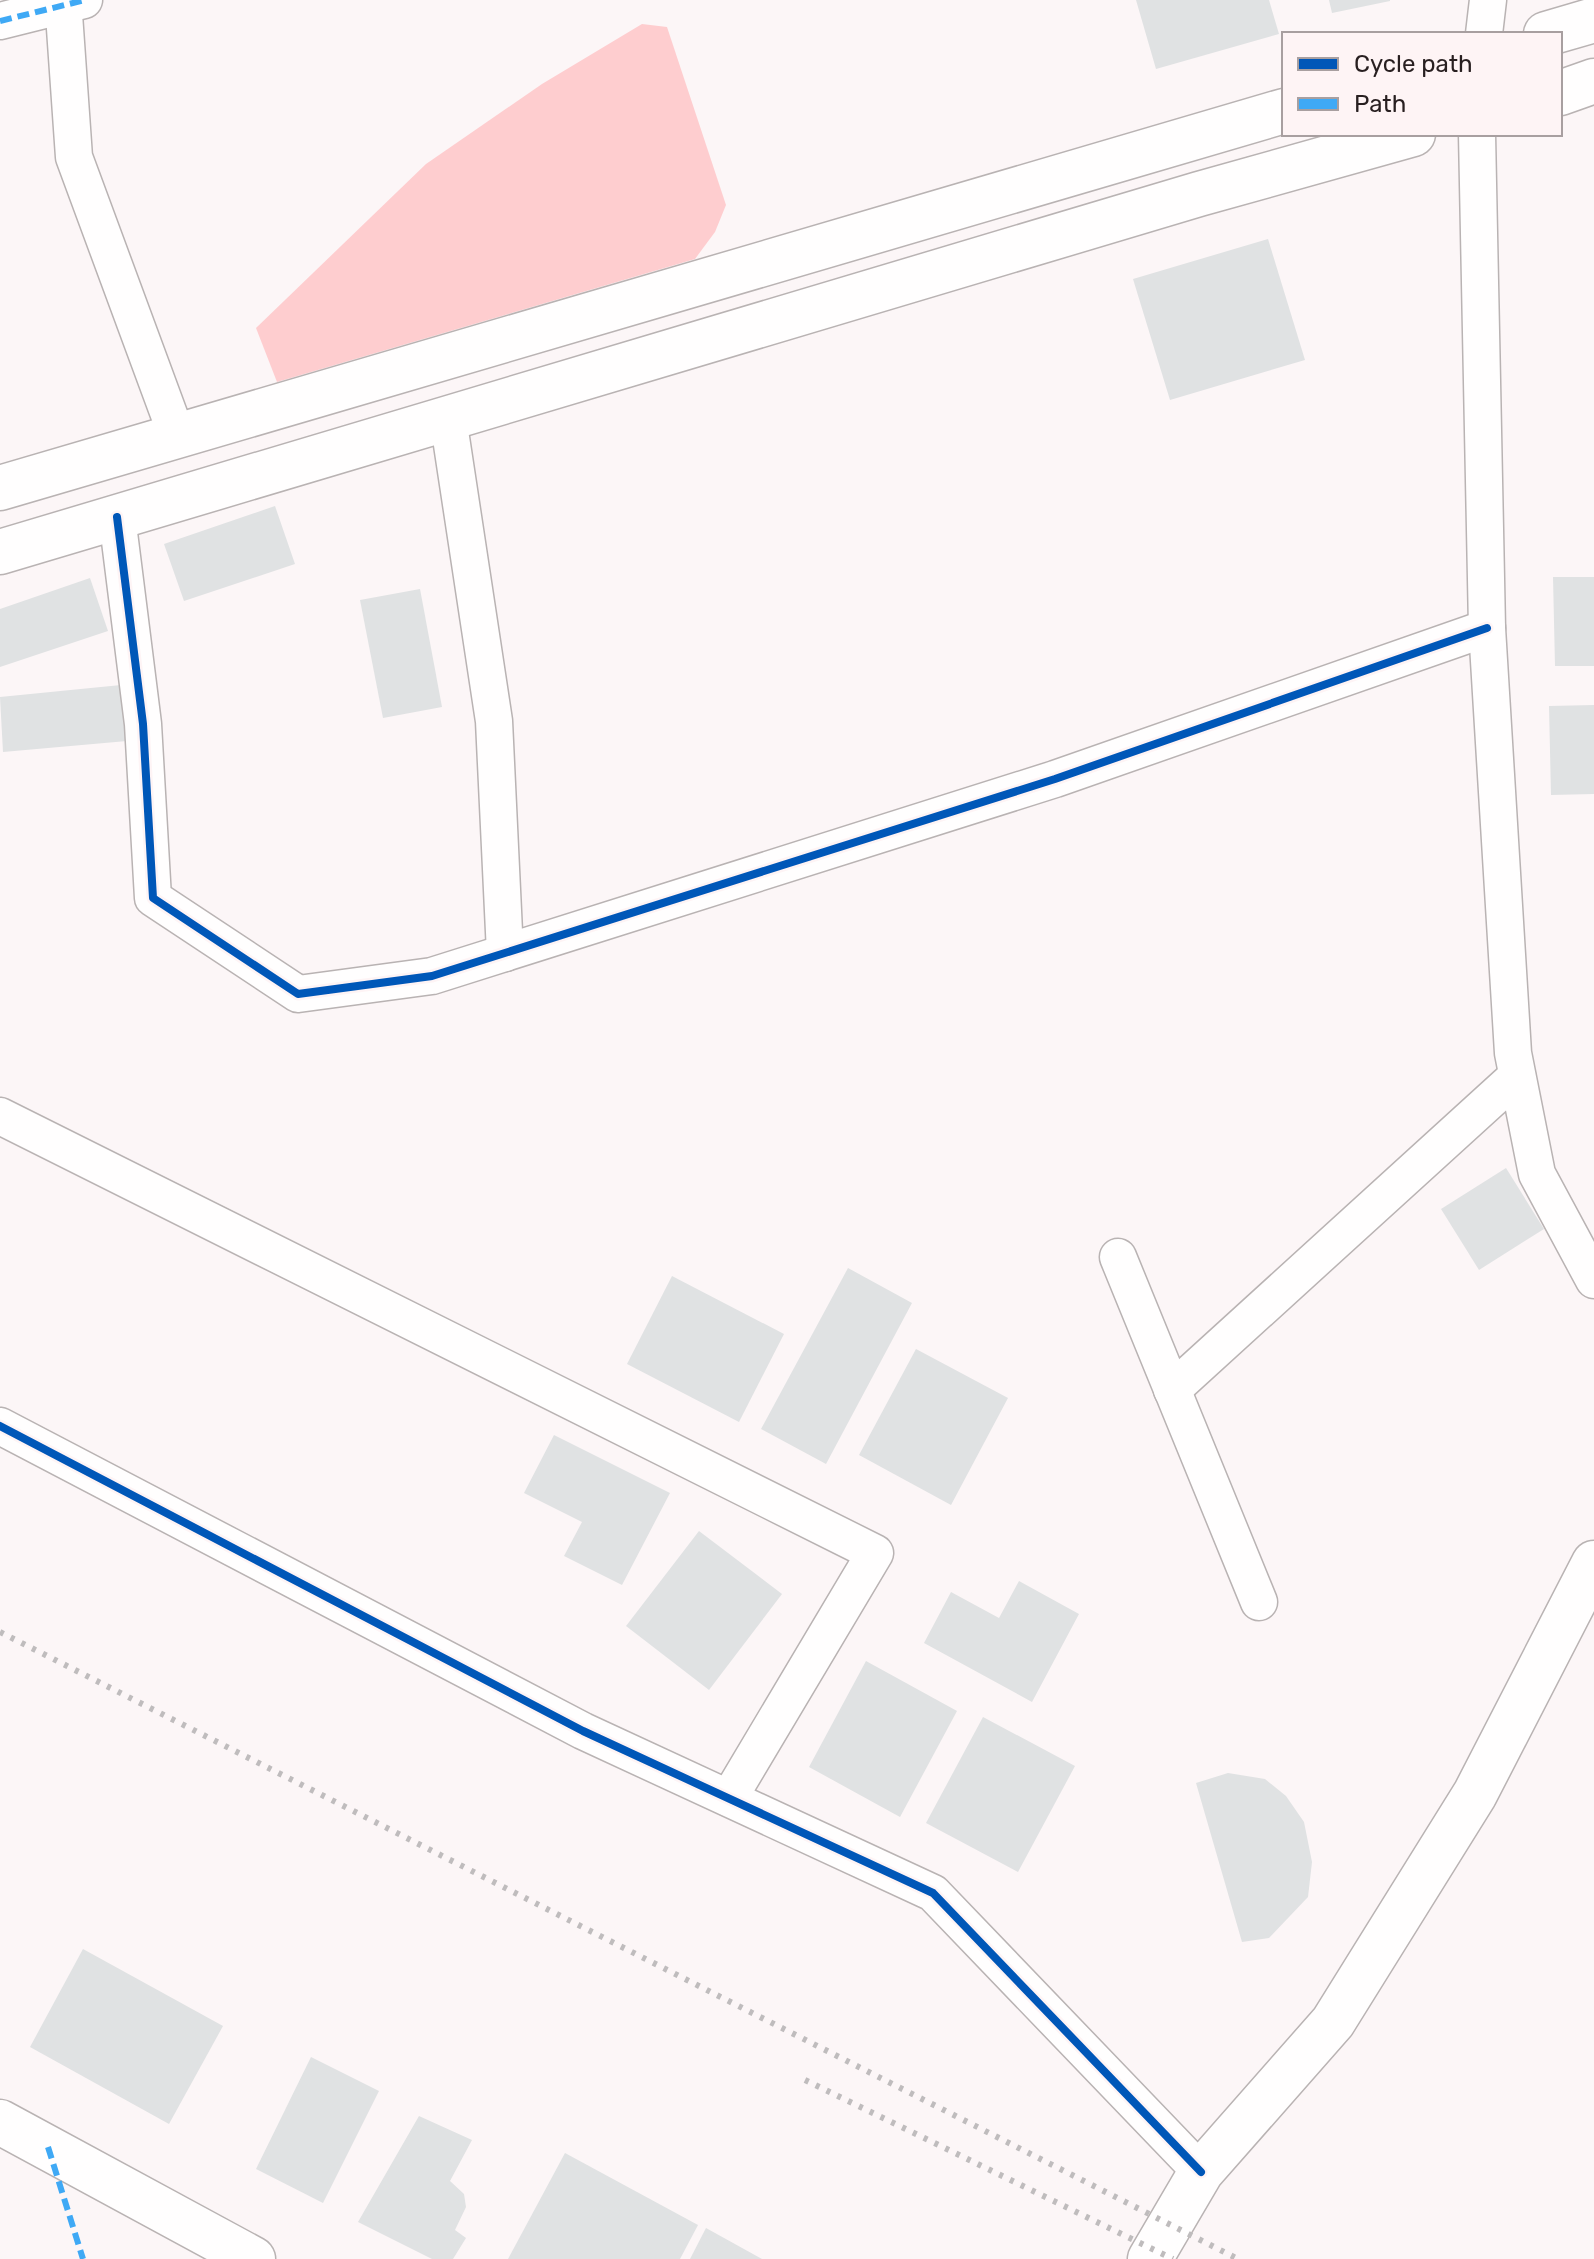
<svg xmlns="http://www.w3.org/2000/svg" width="1594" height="2259" viewBox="0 0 1594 2259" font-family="Rubik,sans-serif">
<rect width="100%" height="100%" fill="#fcf6f7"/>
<polygon fill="#fecdcf" points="642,24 667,27 726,205 715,232 695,259 277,382 256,328 426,164 542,84"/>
<g fill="#e0e2e3">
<polygon points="1136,0 1269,0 1279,34 1156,69"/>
<polygon points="1329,0 1390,0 1390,1 1332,13"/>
<polygon points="1268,239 1305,360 1170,400 1133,279"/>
<polygon points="275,506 295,564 184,601 164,544"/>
<polygon points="1553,577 1594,577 1594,666 1555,666"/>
<polygon points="90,578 108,631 0,667 0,609"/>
<polygon points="420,589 442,707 383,718 360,600"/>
<polygon points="121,685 127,741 3,752 0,697"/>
<polygon points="1594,705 1594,794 1551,795 1549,706"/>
<polygon points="1506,1168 1544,1229 1479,1270 1441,1209"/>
<polygon points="848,1268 912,1303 826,1464 761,1429"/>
<polygon points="672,1276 784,1334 739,1422 627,1364"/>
<polygon points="916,1349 1008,1398 951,1505 859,1455"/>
<polygon points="554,1435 670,1493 622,1585 564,1556 582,1522 524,1493"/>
<polygon points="699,1531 782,1594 709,1690 626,1626"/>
<polygon points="1019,1581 1079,1614 1032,1702 924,1643 951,1592 999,1618"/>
<polygon points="866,1661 957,1711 900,1817 809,1767"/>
<polygon points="983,1717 1075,1766 1018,1872 926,1823"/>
<polygon points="1228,1773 1265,1779 1286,1796 1304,1822 1312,1862 1308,1897 1269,1938 1242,1942 1196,1783"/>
<polygon points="83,1949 223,2026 169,2124 30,2047"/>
<polygon points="311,2057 379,2091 323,2203 256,2169"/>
<polygon points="419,2116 472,2140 450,2181 464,2194 466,2207 455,2230 466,2238 453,2259 432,2259 358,2222"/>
<polygon points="565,2153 698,2225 680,2259 508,2259"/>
<polygon points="706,2228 762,2259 690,2259"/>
</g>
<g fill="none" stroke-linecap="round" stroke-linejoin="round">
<defs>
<g id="minor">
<polyline points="63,0 74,157 177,436"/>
<polyline points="0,21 84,0"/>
<polyline points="1484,34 1488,0"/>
<polyline points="1477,134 1487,628 1513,1053 1537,1174 1594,1280"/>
<polyline points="448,418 494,721 505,953"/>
<polyline points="117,517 143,724 153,898 298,994 432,976 1055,779 1487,628"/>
<polyline points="0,1116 875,1553 729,1798"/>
<polyline points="1118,1257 1259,1602"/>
<polyline points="1172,1390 1517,1076"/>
<polyline points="0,1426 583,1731 933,1893 1201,2172"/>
</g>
<g id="major">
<polyline points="1546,34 1594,20"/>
<polyline points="1560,93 1594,81"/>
<polyline points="0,488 1284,111"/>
<polyline points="0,552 1199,194 1413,134"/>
<polyline points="0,2122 253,2259"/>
<polyline points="1150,2259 1201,2172 1333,2022 1475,1794 1594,1563"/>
</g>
</defs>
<use href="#minor" stroke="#b9b3b3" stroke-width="39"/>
<use href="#major" stroke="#b9b3b3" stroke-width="47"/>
<use href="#minor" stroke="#fffefe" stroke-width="36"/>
<use href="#major" stroke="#fffefe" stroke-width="44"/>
<g stroke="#bfbcbd" stroke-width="6" stroke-dasharray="4 8" stroke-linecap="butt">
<polyline points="0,1632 1238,2259"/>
<polyline points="805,2080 1173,2259"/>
</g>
<g stroke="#3fa9f5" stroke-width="6" stroke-dasharray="12 6" stroke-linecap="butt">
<polyline points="0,21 85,0"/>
<polyline points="48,2147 83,2259"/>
</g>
<defs>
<g id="cycleway">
<polyline points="117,517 143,724 153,898 298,994 432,976 1055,779 1487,628"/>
<polyline points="0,1426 583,1731 933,1893 1201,2172"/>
</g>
</defs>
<use href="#cycleway" stroke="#fef4f5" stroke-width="13"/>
<use href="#cycleway" stroke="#0057b8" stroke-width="8"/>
</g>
<rect x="1282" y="32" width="280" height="104" fill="#fef4f5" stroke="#a89fa0" stroke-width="2"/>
<rect x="1298" y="58" width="40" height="12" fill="#0057b8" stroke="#a89fa0" stroke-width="2"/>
<text x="1354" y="72" font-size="24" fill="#281f20">Cycle path</text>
<rect x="1298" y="98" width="40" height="12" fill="#3fa9f5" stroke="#a89fa0" stroke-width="2"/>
<text x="1354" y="112" font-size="24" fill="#281f20">Path</text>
</svg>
